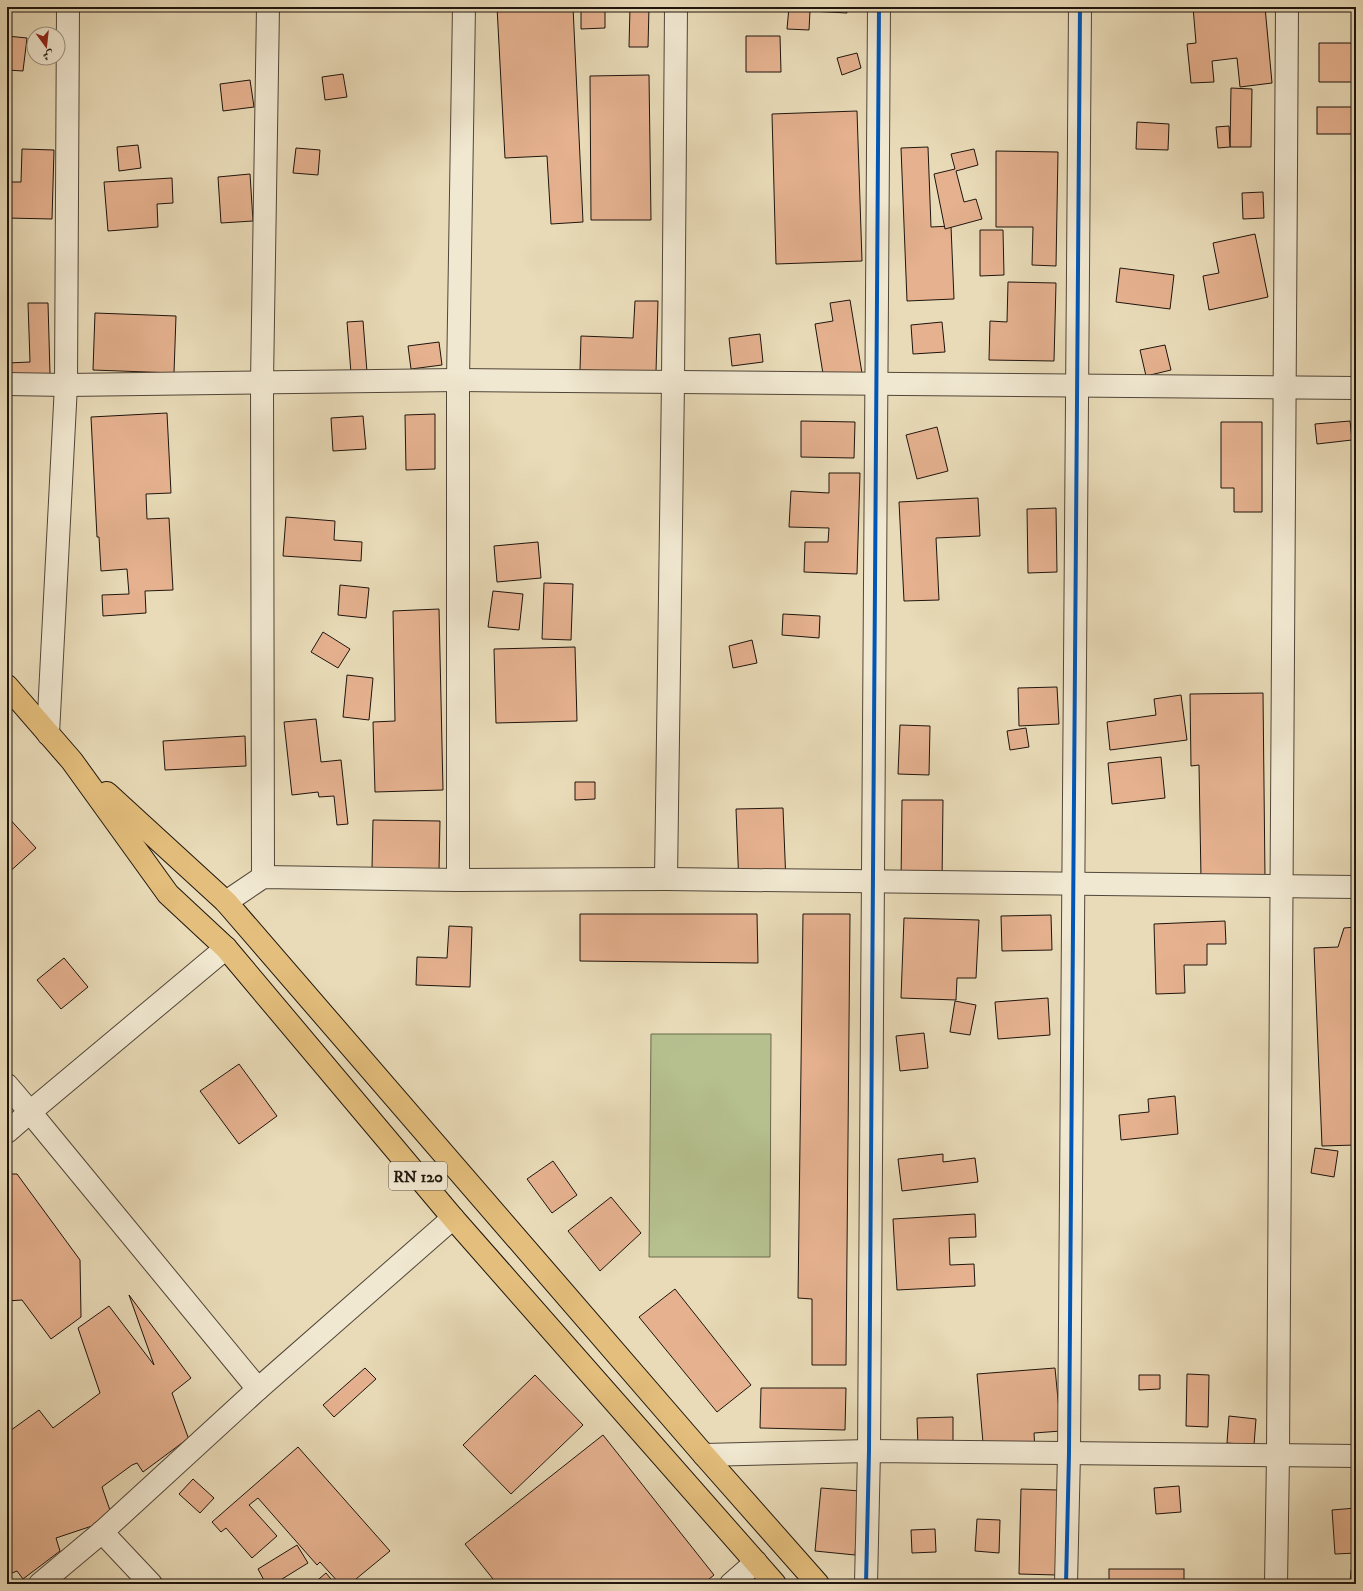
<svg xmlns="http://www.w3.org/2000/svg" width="1363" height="1591" viewBox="0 0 1363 1591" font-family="'IM FELL DW Pica',Amiri,serif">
<rect width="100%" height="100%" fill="#e9dbb8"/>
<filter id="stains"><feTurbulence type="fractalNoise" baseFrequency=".005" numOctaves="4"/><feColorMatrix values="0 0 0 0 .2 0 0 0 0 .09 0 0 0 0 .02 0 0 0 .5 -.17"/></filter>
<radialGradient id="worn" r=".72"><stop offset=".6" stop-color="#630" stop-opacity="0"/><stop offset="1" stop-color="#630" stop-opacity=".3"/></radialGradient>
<polygon fill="#b6c08f" stroke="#6a6a4e" points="651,1034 771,1034 770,1257 649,1257"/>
<g fill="#e5b18f" stroke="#1e150d">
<polygon points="497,7 573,7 583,222 551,224 547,156 505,158"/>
<polygon points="581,7 605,7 605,28 581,29"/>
<polygon points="630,7 649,7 648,47 629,47"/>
<polygon points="789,7 847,7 847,13 810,11 809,30 787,29"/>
<polygon points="1193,7 1265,7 1272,83 1240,87 1237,58 1212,61 1214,82 1191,83 1187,44 1196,43"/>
<polygon points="7,36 27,38 23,71 7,70"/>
<polygon points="746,36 780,36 781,72 746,72"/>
<polygon points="1319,43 1355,43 1356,82 1319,82"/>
<polygon points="857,53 861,68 842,75 837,58"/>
<polygon points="343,74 347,97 325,100 322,77"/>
<polygon points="649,75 651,220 591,220 590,76"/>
<polygon points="250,80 254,107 223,111 220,84"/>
<polygon points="1231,88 1252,89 1251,147 1230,147"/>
<rect x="1317" y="107" width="36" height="27"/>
<polygon points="857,111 862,261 776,264 772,114"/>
<polygon points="1137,122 1169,124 1168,150 1136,149"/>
<polygon points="1229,126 1230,147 1218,148 1216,127"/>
<polygon points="138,145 141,168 119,171 117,147"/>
<polygon points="928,147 931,227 951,226 954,299 907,301 901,148"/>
<polygon points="296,148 320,150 318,175 293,173"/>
<polygon points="22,149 54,150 52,219 7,218 7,182 21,182"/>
<polygon points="974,149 978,165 956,171 964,202 976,199 982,219 945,229 934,174 955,169 951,154"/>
<polygon points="996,151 1058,152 1056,266 1032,265 1033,227 996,227"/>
<polygon points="250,174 253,221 221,223 218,177"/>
<polygon points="172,178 173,203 157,204 158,227 108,231 104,182"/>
<polygon points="1263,192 1264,218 1243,219 1242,193"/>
<polygon points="980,230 1003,230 1004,275 980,276"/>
<polygon points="1255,234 1268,297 1209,310 1203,276 1219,273 1213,243"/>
<polygon points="1120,268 1174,275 1170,309 1116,302"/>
<polygon points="1008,282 1056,283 1054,361 989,360 990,321 1007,322"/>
<polygon points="850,300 862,373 824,380 815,324 833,321 830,303"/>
<polygon points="635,301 658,301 656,372 580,370 581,336 633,338"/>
<polygon points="28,303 48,303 50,374 7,375 7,363 30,362"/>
<polygon points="95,313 176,316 174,373 93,370"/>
<polygon points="363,321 367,372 351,373 347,322"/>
<polygon points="942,322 945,352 913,354 911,325"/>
<polygon points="760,334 763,362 732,366 729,338"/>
<polygon points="439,342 442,365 411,369 408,346"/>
<polygon points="1165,345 1171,370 1146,376 1140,350"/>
<polygon points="167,413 171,493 146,494 147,519 169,518 173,590 145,591 146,613 103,616 102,595 129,594 127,569 101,571 99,537 97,537 91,417"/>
<polygon points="435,414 435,469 406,470 405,415"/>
<polygon points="363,416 366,449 333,451 331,418"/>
<polygon points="801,421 855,422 854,458 801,457"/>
<polygon points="1350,421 1352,440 1317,444 1315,424"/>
<polygon points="1221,422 1262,422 1262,512 1234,512 1234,488 1221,488"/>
<polygon points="937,427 948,471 917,479 906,435"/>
<polygon points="829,473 860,473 857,574 804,572 805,542 828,542 829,528 789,527 791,491 829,493"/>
<polygon points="978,498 980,536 936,538 939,600 904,601 899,502"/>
<polygon points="1056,508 1057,572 1028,573 1027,509"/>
<polygon points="286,517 335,521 334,540 362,542 361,561 283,556"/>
<polygon points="538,542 541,578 497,582 494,546"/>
<polygon points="544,583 573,584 571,640 542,639"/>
<polygon points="340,585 369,588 366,618 338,615"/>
<polygon points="493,591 523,594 519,630 488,627"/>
<polygon points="439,609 443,790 375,792 373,722 395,721 393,611"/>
<polygon points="783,614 820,616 819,638 782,635"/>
<polygon points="323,632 350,649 338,668 311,652"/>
<polygon points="752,640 757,663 733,668 729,646"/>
<polygon points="575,647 577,721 496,723 494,649"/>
<polygon points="347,675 373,678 369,720 343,717"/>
<polygon points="1057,687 1059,724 1019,726 1018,688"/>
<polygon points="1263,693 1265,878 1201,879 1199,765 1191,766 1190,694"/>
<polygon points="1181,695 1187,740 1110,750 1107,722 1156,715 1154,699"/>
<polygon points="316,719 321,762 341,760 348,824 337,825 334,796 319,797 318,792 292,795 284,722"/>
<polygon points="900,725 930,726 929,775 898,774"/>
<polygon points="1026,728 1029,747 1010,750 1007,731"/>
<polygon points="245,736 246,766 165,770 163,741"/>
<polygon points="1161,757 1165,798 1112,804 1108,763"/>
<polygon points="575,782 595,782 595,799 575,800"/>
<polygon points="902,800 943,800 942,882 901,882"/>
<polygon points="783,808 786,883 739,886 736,809"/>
<polygon points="7,816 36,848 7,874"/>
<polygon points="373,820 440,821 439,870 372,868"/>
<polygon points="580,914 757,914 758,963 580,961"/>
<polygon points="803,914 850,914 846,1365 812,1365 812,1299 798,1298"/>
<polygon points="1051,915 1052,950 1002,951 1001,916"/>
<polygon points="904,918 979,920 976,978 957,978 956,1000 901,998"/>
<polygon points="1225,921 1226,944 1207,944 1207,965 1184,965 1185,993 1156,994 1154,924"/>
<polygon points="449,926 472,927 470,987 416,985 417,957 447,958"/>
<polygon points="1356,927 1356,1145 1322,1146 1314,948 1338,947 1344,928"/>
<polygon points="64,958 88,987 61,1009 37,980"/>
<polygon points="1048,998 1050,1035 998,1039 995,1002"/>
<polygon points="955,1001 976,1005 970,1035 950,1032"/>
<polygon points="924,1033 928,1068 900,1071 896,1036"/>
<polygon points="239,1064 277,1116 239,1144 200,1091"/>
<polygon points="1175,1096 1178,1134 1121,1140 1119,1115 1149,1112 1148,1099"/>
<polygon points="1315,1148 1338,1151 1334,1177 1311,1173"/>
<polygon points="943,1154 943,1162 975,1158 978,1182 902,1191 898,1159"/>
<polygon points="553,1161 577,1195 552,1213 527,1179"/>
<polygon points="7,1174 17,1174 80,1260 81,1317 51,1339 22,1300 7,1301"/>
<polygon points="611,1197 641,1233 600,1271 568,1231"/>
<polygon points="975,1214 976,1237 949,1238 950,1265 974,1264 975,1286 897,1290 893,1219"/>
<polygon points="675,1289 751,1385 717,1412 639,1317"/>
<polygon points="129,1295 191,1378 172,1393 192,1448 186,1440 143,1472 137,1463 132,1465 102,1487 113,1519 56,1538 60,1551 23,1579 17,1571 7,1575 7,1433 39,1410 53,1428 100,1393 78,1328 109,1306 154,1365"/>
<polygon points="365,1368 376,1379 334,1417 323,1405"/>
<polygon points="1055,1368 1061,1431 1034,1433 1035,1449 984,1454 977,1374"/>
<polygon points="1187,1374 1209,1375 1208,1427 1186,1426"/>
<polygon points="535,1375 583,1425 511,1494 463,1445"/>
<polygon points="1139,1375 1160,1375 1160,1389 1139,1390"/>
<polygon points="761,1388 846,1388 845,1430 760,1428"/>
<polygon points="1229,1416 1256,1419 1254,1445 1227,1443"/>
<polygon points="953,1417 953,1446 918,1447 917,1418"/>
<polygon points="603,1435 714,1575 703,1584 497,1584 465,1544"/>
<polygon points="298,1447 390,1551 356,1579 360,1584 340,1584 320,1562 317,1565 258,1498 249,1505 277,1536 252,1558 226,1528 221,1532 212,1522"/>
<polygon points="193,1479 214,1498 200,1513 179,1494"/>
<polygon points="1179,1486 1181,1512 1156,1514 1154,1488"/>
<polygon points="821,1488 860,1491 855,1555 815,1551"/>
<polygon points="1021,1489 1058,1490 1057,1575 1019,1574"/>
<polygon points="1356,1508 1356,1553 1335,1554 1332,1510"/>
<polygon points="977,1519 1000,1520 999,1553 975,1551"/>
<polygon points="935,1529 936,1552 912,1553 911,1530"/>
<polygon points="297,1545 308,1563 274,1584 266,1584 258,1569"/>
<rect x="1109" y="1569" width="75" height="15"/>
<polygon points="1351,1570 1356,1570 1356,1584 1350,1584"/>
<polygon points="326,1573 335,1584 313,1584"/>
</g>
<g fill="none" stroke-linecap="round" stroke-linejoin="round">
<defs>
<g id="minor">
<polyline points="7,384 66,385 458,380 1356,388"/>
<polyline points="48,734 66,385 68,7"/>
<polyline points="263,877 262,382 268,7"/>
<polyline points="666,879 673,382 676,7"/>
<polyline points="458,880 458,380 464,7"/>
<polyline points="226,902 263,877 458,880 666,879 1356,887"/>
<polyline points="226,948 30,1112 258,1389 453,1218"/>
<polyline points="7,1085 30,1112 7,1132"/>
<polyline points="704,1455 869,1451 1356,1456"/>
<polyline points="102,1532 151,1584"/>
<polyline points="40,1584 102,1532 258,1389"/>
<polyline points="731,1584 756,1562"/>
<polyline points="866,1584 869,1451 879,7"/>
<polyline points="1066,1584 1069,1453 1080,7"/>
<polyline points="1276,1584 1278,1455 1287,7"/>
</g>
<g id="major">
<polyline points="7,686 72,761 168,894 226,948 453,1218 775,1584"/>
<polyline points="107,793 226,902 704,1455 818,1584"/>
</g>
</defs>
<use href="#minor" stroke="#514638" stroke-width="24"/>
<use href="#major" stroke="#1e150d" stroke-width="24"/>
<use href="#minor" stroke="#f1e8d1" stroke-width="22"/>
<use href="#major" stroke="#e4be7c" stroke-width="22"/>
<defs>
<g id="cycleway">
<polyline points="866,1584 869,1451 879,7"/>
<polyline points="1066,1584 1069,1453 1080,7"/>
</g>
</defs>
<use href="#cycleway" stroke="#f1e8d1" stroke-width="6"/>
<use href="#cycleway" stroke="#0057b8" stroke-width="4"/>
</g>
<g text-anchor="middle" stroke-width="3" stroke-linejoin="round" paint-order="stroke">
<rect fill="#f1e8d1" stroke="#5d5448" stroke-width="1" x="389" y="1162" width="58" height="28" rx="3"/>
<g font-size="16" font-weight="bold" fill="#1e150d">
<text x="418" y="1182">RN 120</text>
</g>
</g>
<rect width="1363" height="1591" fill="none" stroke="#e9dbb8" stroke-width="24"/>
<rect x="8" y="8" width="1347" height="1575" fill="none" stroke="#1e150d" stroke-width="2"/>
<rect x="12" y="12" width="1339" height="1567" fill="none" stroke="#1e150d"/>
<g transform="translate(46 46) rotate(165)"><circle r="19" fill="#f1e8d1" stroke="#9d9483"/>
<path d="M0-3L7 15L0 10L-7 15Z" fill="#8f2418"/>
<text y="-6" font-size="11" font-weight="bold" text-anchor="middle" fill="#1e150d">ش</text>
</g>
<rect width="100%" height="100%" filter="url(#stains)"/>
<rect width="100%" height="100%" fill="url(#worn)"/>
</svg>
